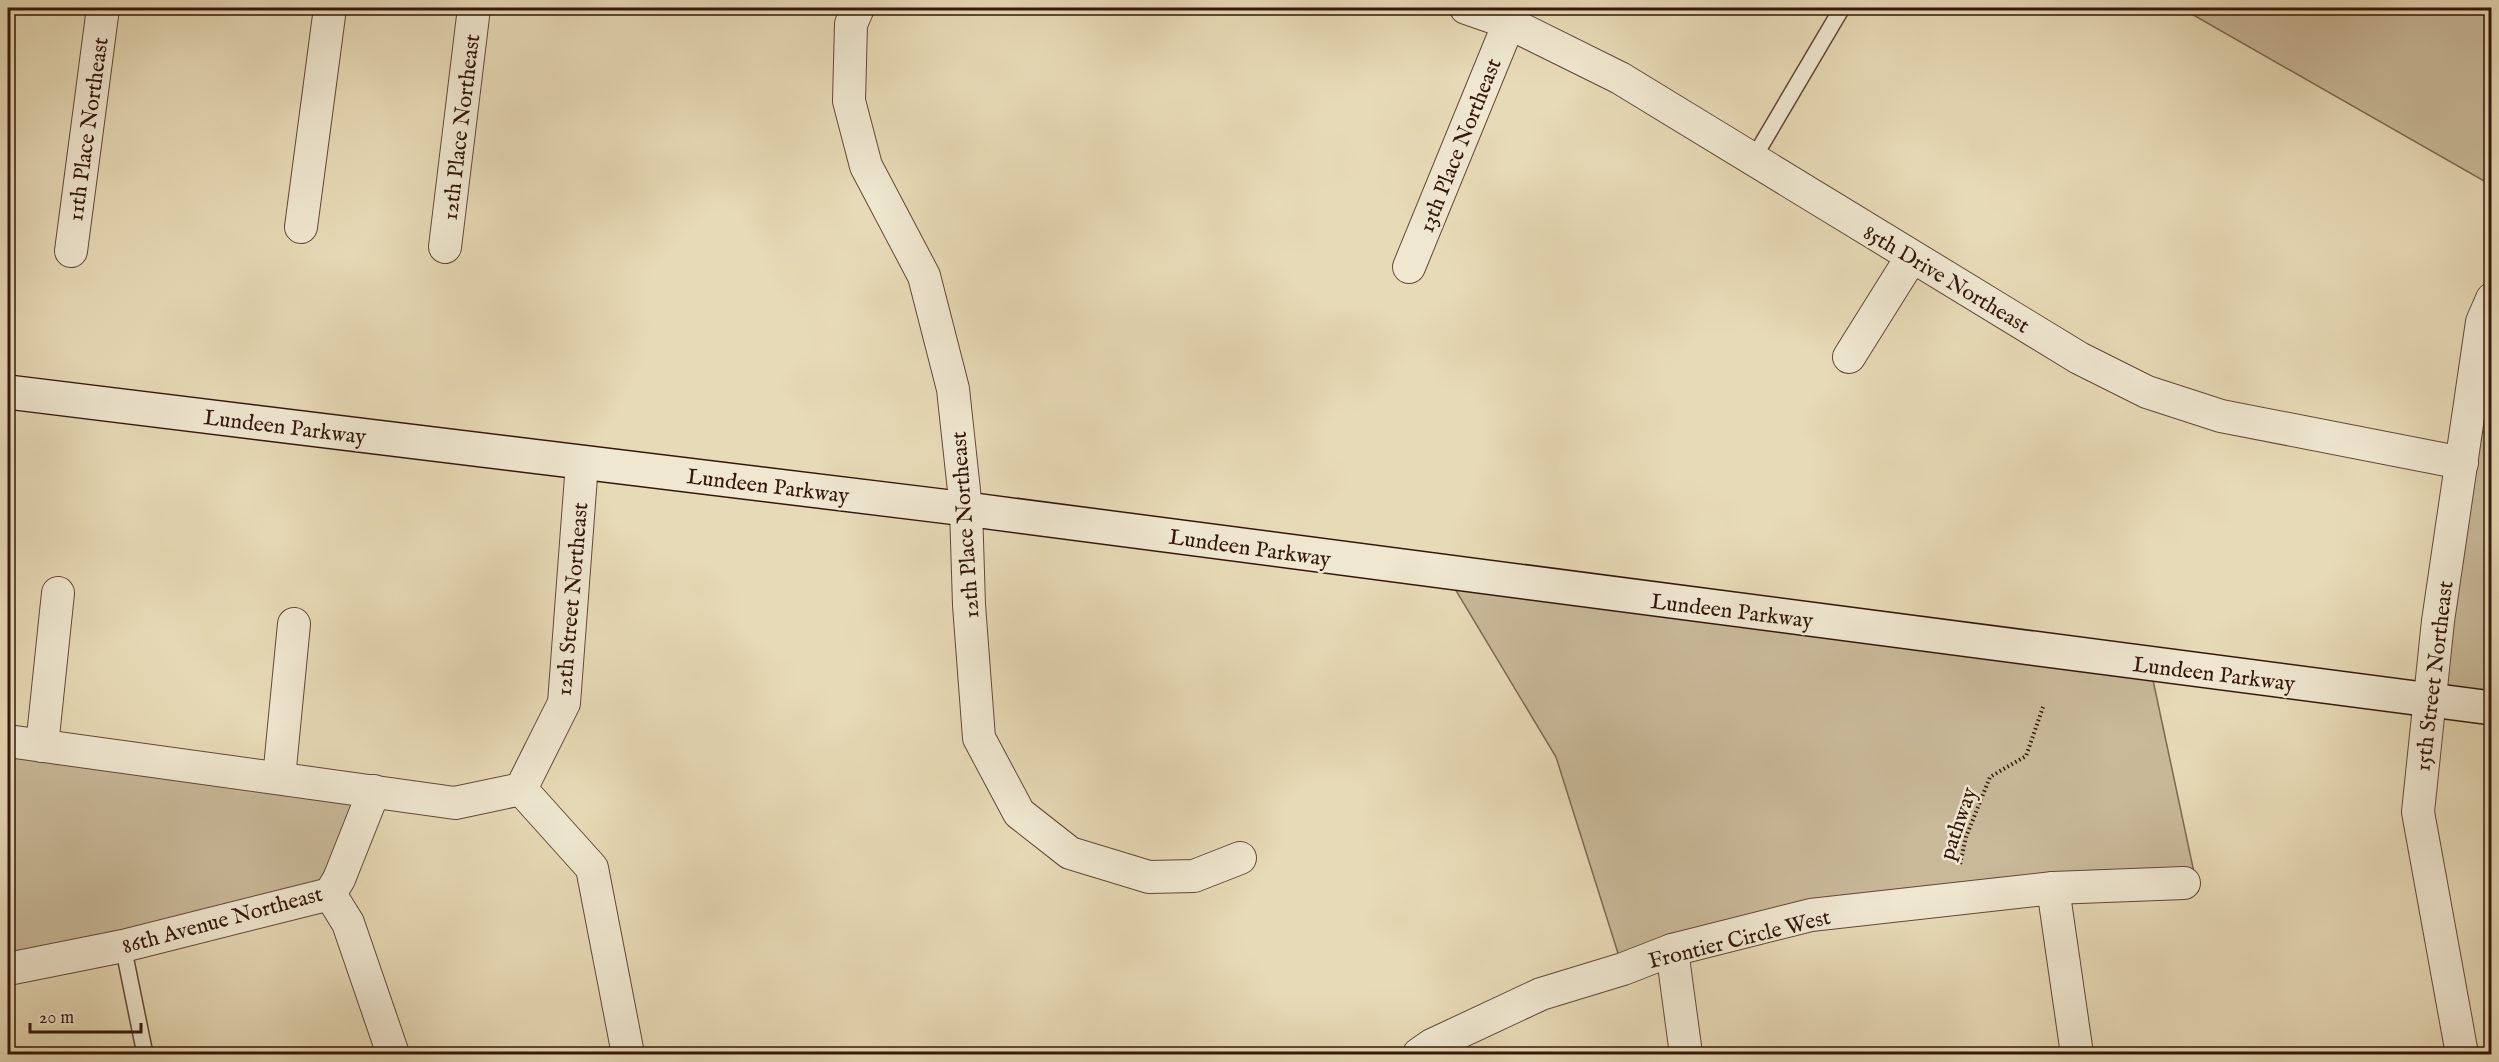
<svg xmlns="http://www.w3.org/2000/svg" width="2499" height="1062" viewBox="0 0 2499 1062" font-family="'IM FELL English',serif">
<rect width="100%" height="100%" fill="#e7dab6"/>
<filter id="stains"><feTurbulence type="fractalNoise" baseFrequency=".00333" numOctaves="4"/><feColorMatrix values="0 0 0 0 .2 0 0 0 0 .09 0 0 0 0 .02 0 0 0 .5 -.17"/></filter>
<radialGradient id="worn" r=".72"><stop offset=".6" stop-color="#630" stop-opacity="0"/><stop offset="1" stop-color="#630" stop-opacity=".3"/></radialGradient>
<g fill="#c9b999" stroke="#7f6852" stroke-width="1.5">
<polygon points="2181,8 2491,8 2491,185"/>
<polygon points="2467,428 2491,434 2491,708 2429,700"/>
<polygon points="1446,574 2150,666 2198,891 2053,888 1811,915 1623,969 1556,757"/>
<polygon points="8,741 374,791 330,894 8,969"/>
</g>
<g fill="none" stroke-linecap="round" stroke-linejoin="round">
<defs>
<g id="service">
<polyline points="1753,159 1842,8"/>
<polyline points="123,946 145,1054"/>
</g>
<g id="minor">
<polyline points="858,8 851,24 849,101 866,166 924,276 953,389 966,509 969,605 979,738 1019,813 1070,853 1149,877 1194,876 1240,858"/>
<polyline points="1466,8 1509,23 1620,78 2079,358 2147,392 2221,416 2462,463"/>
<polyline points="301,227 330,8"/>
<polyline points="445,247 474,8"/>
<polyline points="71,251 103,8"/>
<polyline points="1409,267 1509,23"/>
<polyline points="1849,357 1911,258"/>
<polyline points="582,463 564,703 521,789 592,868 628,1054"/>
<polyline points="8,741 455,803 521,789"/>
<polyline points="42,746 58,593"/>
<polyline points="279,778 294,624"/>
<polyline points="2053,888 2077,1054"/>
<polyline points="330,894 348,923 393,1054"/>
<polyline points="1672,950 1686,1054"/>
<polyline points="8,969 123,946 330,894 339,879 374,791"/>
<polyline points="1419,1054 1432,1045 1541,994 1623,969 1672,950 1811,915 2053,888 2184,883"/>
<polyline points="2462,1054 2418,812 2438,621 2482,322 2492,299"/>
</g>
<polyline id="secondary" points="8,392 966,509 2492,708"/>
</defs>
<use href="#service" stroke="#624836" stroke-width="18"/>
<use href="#minor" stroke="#624836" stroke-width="34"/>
<use href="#secondary" stroke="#35170b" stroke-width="36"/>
<polyline stroke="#35170b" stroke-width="4" stroke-dasharray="1.5 3" stroke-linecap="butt" points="1960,864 1966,837 1990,777 2026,756 2043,707"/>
<use href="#service" stroke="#efe7d0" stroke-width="15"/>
<use href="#minor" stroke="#efe7d0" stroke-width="32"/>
<use href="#secondary" stroke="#efe7d0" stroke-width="33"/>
</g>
<g text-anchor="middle" stroke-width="5" stroke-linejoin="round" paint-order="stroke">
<g font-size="22" fill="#35170b" stroke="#efe7d0">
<text transform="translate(460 127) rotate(-83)" y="8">12th Place Northeast</text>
<text transform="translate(87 129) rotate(-82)" y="8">11th Place Northeast</text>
<text transform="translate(1459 145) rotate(-68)" y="8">13th Place Northeast</text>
<text transform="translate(1947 278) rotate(31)" y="8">85th Drive Northeast</text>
<text transform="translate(285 426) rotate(7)" y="8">Lundeen Parkway</text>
<text transform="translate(768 485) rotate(7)" y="8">Lundeen Parkway</text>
<text transform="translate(964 525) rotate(-94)" y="8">12th Place Northeast</text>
<text transform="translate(1250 547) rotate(8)" y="8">Lundeen Parkway</text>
<text transform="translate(571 599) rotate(-85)" y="8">12th Street Northeast</text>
<text transform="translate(1732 610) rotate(7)" y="8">Lundeen Parkway</text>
<text transform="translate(2214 673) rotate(7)" y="8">Lundeen Parkway</text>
<text transform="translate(2433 676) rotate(-83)" y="8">15th Street Northeast</text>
<text transform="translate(1957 823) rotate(-71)" y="8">pathway</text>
<text transform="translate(222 919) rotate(-15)" y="8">86th Avenue Northeast</text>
<text transform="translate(1739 938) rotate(-14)" y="8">Frontier Circle West</text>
</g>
</g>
<rect width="2499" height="1062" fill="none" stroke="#e7dab6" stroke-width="30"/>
<rect x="9" y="9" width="2481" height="1044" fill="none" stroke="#35170b" stroke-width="3"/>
<rect x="15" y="15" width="2469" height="1032" fill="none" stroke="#35170b" stroke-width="1.5"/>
<path d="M30 1023v9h111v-9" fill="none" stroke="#35170b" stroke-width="3"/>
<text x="39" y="1023" font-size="18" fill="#35170b" stroke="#efe7d0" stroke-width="4.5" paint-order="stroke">20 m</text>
<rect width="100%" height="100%" filter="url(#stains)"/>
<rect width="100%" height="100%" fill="url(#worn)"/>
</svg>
